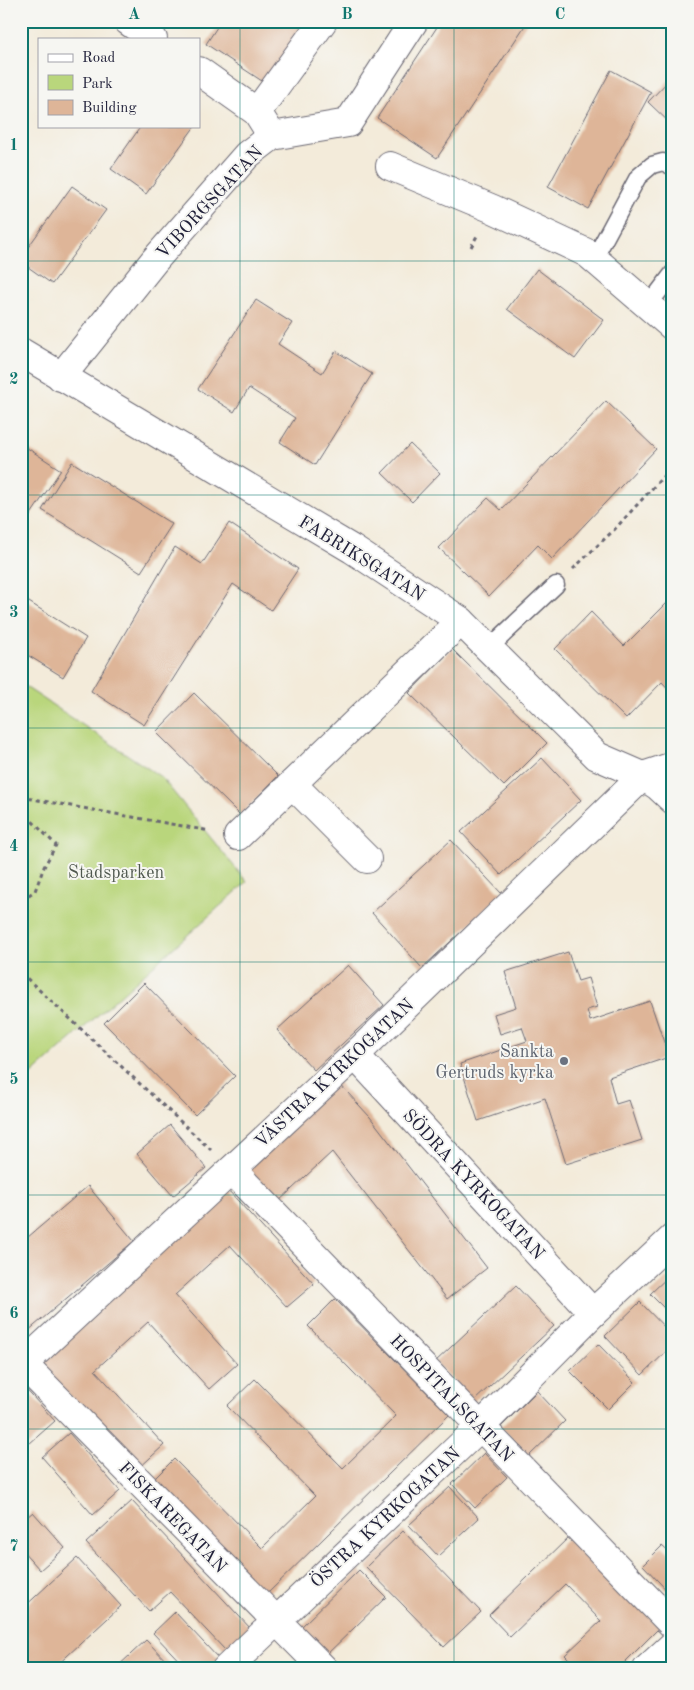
<svg xmlns="http://www.w3.org/2000/svg" width="694" height="1690" viewBox="0 0 694 1690" font-family="'Old Standard TT',serif">
<rect width="100%" height="100%" fill="#f6f6f2"/>
<filter id="ink" filterUnits="userSpaceOnUse"><feTurbulence type="fractalNoise" baseFrequency=".02" numOctaves="2"/><feDisplacementMap in="SourceGraphic" scale="10" xChannelSelector="R" yChannelSelector="G"/><feConvolveMatrix kernelMatrix="1 2 1 2 8 2 1 2 1" color-interpolation-filters="sRGB"/></filter>
<filter id="wash" filterUnits="userSpaceOnUse"><feTurbulence type="fractalNoise" baseFrequency=".0096" numOctaves="4" result="noise"/><feDisplacementMap in="SourceGraphic" scale="20" xChannelSelector="R" yChannelSelector="G"/><feGaussianBlur stdDeviation="1.12" result="paint"/><feColorMatrix in="noise" values="0 0 0 0 0 0 0 0 0 0 0 0 0 0 0 0 0 1.4 0 .05"/><feComposite in="paint" operator="in"/></filter>
<g filter="url(#wash)">
<rect width="100%" height="100%" fill="#f3ebda"/>
<polygon fill="#b9d67c" stroke="#6e7c5c" points="21,684 161,777 247,882 21,1084"/>
<g id="blocks">
<g fill="#deb598">
<polygon points="221,21 311,21 268,85 206,44"/>
<polygon points="441,21 528,21 437,158 377,118"/>
<polygon points="611,70 651,92 588,209 548,187"/>
<polygon points="673,76 673,126 648,102"/>
<polygon points="141,126 195,126 146,194 111,169"/>
<polygon points="72,186 106,210 52,284 21,262 21,257"/>
<polygon points="537,269 604,320 575,359 507,309"/>
<polygon points="256,300 292,323 278,344 322,373 336,351 372,374 315,465 280,442 295,418 249,388 234,412 198,389"/>
<polygon points="606,401 656,449 552,559 538,545 489,596 439,548 488,498 501,510"/>
<polygon points="21,444 61,470 21,529"/>
<polygon points="410,444 440,473 412,502 382,473"/>
<polygon points="72,462 172,524 141,572 42,510"/>
<polygon points="229,523 298,569 271,610 233,584 144,725 91,691 175,547 202,564"/>
<polygon points="21,597 86,638 63,677 21,651"/>
<polygon points="667,603 670,606 673,604 673,694 662,682 626,719 555,649 591,612 624,646"/>
<polygon points="452,649 547,743 504,786 409,693"/>
<polygon points="194,693 278,776 240,815 156,732"/>
<polygon points="542,758 581,800 501,875 461,832"/>
<polygon points="451,840 502,894 422,968 372,913"/>
<polygon points="568,952 578,981 588,978 597,1007 587,1010 590,1021 650,1001 669,1057 609,1077 616,1104 629,1100 642,1140 566,1164 545,1098 478,1121 460,1064 527,1041 522,1027 500,1034 494,1014 516,1007 505,972"/>
<polygon points="348,965 384,1005 314,1070 277,1030"/>
<polygon points="144,983 235,1076 195,1115 104,1023"/>
<polygon points="336,1080 370,1117 487,1268 447,1299 332,1152 278,1202 244,1166"/>
<polygon points="170,1125 206,1168 173,1196 137,1154"/>
<polygon points="88,1186 134,1241 21,1337 21,1243"/>
<polygon points="228,1190 314,1284 287,1307 230,1245 175,1295 237,1364 209,1389 148,1322 95,1370 164,1445 137,1470 39,1362"/>
<polygon points="673,1272 673,1311 670,1314 650,1294"/>
<polygon points="516,1286 554,1326 473,1402 435,1362"/>
<polygon points="335,1299 449,1415 264,1597 151,1482 174,1459 262,1548 315,1496 227,1406 255,1379 343,1468 396,1416 308,1326"/>
<polygon points="640,1302 673,1336 673,1345 642,1375 605,1336"/>
<polygon points="598,1344 635,1382 608,1409 570,1371"/>
<polygon points="21,1384 55,1421 21,1451"/>
<polygon points="537,1391 565,1421 529,1456 501,1427"/>
<polygon points="69,1433 120,1491 93,1515 42,1457"/>
<polygon points="484,1453 507,1477 475,1508 452,1484"/>
<polygon points="450,1487 479,1518 438,1556 409,1525"/>
<polygon points="132,1501 251,1629 226,1651 170,1592 149,1611 86,1543"/>
<polygon points="33,1512 65,1548 40,1570 21,1549 21,1522"/>
<polygon points="403,1531 481,1612 444,1647 366,1567"/>
<polygon points="571,1535 660,1627 618,1669 579,1669 565,1655 601,1621 565,1584 510,1637 489,1615"/>
<polygon points="662,1546 673,1556 673,1597 643,1565"/>
<polygon points="77,1558 121,1606 53,1669 28,1669 21,1662 21,1610"/>
<polygon points="359,1570 386,1597 324,1657 298,1630"/>
<polygon points="175,1612 219,1659 208,1669 187,1669 153,1633"/>
<polygon points="146,1640 174,1669 115,1669"/>
</g>
</g>
</g>
<g filter="url(#ink)">
<use href="#blocks" fill-opacity="0" stroke="#6b6873" stroke-width="1"/>
<g fill="none" stroke-linecap="round" stroke-linejoin="round">
<defs>
<g id="service">
<polyline points="594,259 638,177 652,165 663,162 673,167"/>
<polyline points="648,306 673,273"/>
<polyline points="488,649 556,585"/>
</g>
<g id="minor">
<polyline points="128,21 153,39"/>
<polyline points="199,71 257,112 267,128"/>
<polyline points="257,112 323,21"/>
<polyline points="390,166 493,209 587,253 673,327"/>
<polyline points="21,352 352,549 461,621 597,756 643,776 658,786 673,800"/>
<polyline points="61,377 154,261 247,155 272,136 348,123 414,21"/>
<polyline points="292,784 367,859"/>
<polyline points="238,836 461,621"/>
<polyline points="355,1055 593,1313"/>
<polyline points="232,1170 673,1625"/>
<polyline points="23,1364 324,1669"/>
<polyline points="21,1366 355,1055 643,776 673,766"/>
<polyline points="226,1669 480,1427 593,1313 673,1238"/>
<polyline points="647,1669 673,1645"/>
</g>
</defs>
<use href="#service" stroke="#6b6873" stroke-width="19"/>
<use href="#minor" stroke="#6b6873" stroke-width="30"/>
<g stroke="#6b6873" stroke-width="3" stroke-dasharray="4 4" stroke-linecap="butt">
<polyline points="471,247 478,234"/>
<polyline points="573,569 614,530 669,470"/>
<polyline points="21,797 210,831"/>
<polyline points="21,810 56,845 44,867 35,891 21,900"/>
<polyline points="21,973 211,1150"/>
</g>
<use href="#service" stroke="#fff" stroke-width="16"/>
<use href="#minor" stroke="#fff" stroke-width="28"/>
</g>
</g>
<path fill="none" stroke="#0f766e" stroke-width="1" stroke-opacity="0.55" d="M240 21V1669M454 21V1669M21 261H673M21 495H673M21 728H673M21 962H673M21 1195H673M21 1429H673"/>
<circle fill="#6b7280" stroke="#f6f6f2" stroke-width="2" cx="564" cy="1061" r="5"/>
<g text-anchor="middle" stroke-width="4" stroke-linejoin="round" paint-order="stroke">
<g font-size="18" fill="#22223b" stroke="#f6f6f2">
<text transform="translate(209 202) rotate(-47)" y="6">VIBORGSGATAN</text>
<text transform="translate(362 558) rotate(32)" y="6">FABRIKSGATAN</text>
<text transform="translate(334 1073) rotate(-43)" y="6">VÄSTRA KYRKOGATAN</text>
<text transform="translate(474 1184) rotate(47)" y="6">SÖDRA KYRKOGATAN</text>
<text transform="translate(452 1398) rotate(46)" y="6">HOSPITALSGATAN</text>
<text transform="translate(173 1517) rotate(46)" y="6">FISKAREGATAN</text>
<text transform="translate(385 1517) rotate(-43)" y="6">ÖSTRA KYRKOGATAN</text>
</g>
<g font-size="18" fill="#4f584e" stroke="#f6f6f2">
<text x="116" y="878">Stadsparken</text>
</g>
<g font-size="18" fill="#5b616d" stroke="#f6f6f2" text-anchor="end">
<text x="554" y="1057">Sankta<tspan x="554" dy="21">Gertruds kyrka</tspan></text>
</g>
</g>
<rect width="694" height="1690" fill="none" stroke="#f6f6f2" stroke-width="55"/>
<rect x="38" y="38" width="162" height="90" fill="#f6f6f2" stroke="#a1a1a9"/>
<rect x="48" y="54" width="25" height="8" fill="#ffffff" stroke="#a1a1a9"/>
<text x="82" y="62" font-size="15" fill="#22223b">Road</text>
<rect x="48" y="75" width="25" height="15" fill="#b9d67c" stroke="#a1a1a9"/>
<text x="82" y="88" font-size="15" fill="#22223b">Park</text>
<rect x="48" y="100" width="25" height="15" fill="#deb598" stroke="#a1a1a9"/>
<text x="82" y="112" font-size="15" fill="#22223b">Building</text>
<rect x="28" y="28" width="638" height="1634" fill="none" stroke="#0f766e" stroke-width="2"/>
<g font-size="16" text-anchor="middle" font-weight="bold" fill="#0f766e">
<text x="134" y="19">A</text>
<text x="347" y="19">B</text>
<text x="560" y="19">C</text>
<text x="14" y="150">1</text>
<text x="14" y="384">2</text>
<text x="14" y="617">3</text>
<text x="14" y="851">4</text>
<text x="14" y="1084">5</text>
<text x="14" y="1318">6</text>
<text x="14" y="1551">7</text>
</g>
</svg>
